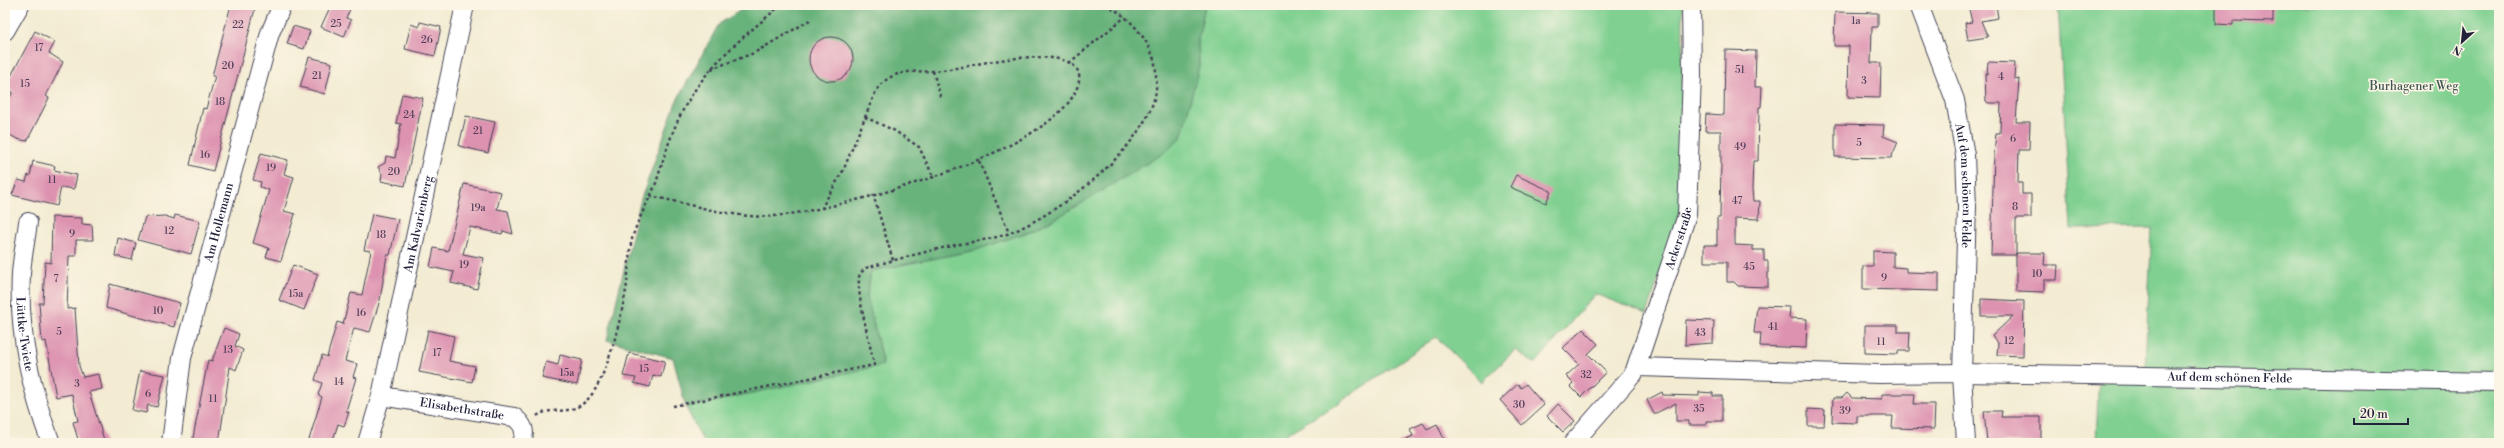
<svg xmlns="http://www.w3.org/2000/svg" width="2504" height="448" viewBox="0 0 2504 448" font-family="'Libre Bodoni',serif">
<rect width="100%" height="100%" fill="#fcf5e5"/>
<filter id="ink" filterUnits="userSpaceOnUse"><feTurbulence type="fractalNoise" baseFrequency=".025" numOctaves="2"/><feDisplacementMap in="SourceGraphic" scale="8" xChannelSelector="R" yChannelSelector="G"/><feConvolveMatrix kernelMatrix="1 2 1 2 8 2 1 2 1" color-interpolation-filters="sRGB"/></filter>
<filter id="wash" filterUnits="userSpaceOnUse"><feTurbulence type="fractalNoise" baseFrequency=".012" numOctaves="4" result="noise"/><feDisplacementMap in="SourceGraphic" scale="16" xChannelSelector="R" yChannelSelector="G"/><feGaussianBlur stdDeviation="0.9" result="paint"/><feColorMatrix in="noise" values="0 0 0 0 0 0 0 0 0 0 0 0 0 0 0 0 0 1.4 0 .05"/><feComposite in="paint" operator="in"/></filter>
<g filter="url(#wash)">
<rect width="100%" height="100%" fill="#f3ecd3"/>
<g fill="#80d091" stroke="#517966">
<polygon points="1205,5 1683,5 1681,208 1647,314 1595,294 1535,364 1515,350 1482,382 1436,337 1337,404 1271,443 704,443 686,407 883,365 867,296 871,271 976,250 1025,233 1060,216 1199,67 1198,40"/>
<polygon points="2058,5 2499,5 2499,443 2096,443 2099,369 2145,367 2152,228 2071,229"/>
</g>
<polygon fill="#68b27b" stroke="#456a5b" points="749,5 1205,5 1198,40 1199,67 1181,138 1164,153 1060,216 1025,233 976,250 871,271 867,296 883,365 686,407 673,358 607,340 641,199 676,102 719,24"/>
<g id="blocks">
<g fill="#dd92b0">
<polygon points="231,5 256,5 213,171 190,165 203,108 206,109 215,76 212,76"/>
<polygon points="331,5 352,5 346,18 351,20 344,37 321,27"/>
<polygon points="1968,5 1996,5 1998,18 1981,21 1988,37 1968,40 1965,23 1972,22"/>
<polygon points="2216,5 2273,5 2273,22 2233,21 2233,25 2216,24"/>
<polygon points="1835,12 1878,13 1878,27 1872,27 1871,63 1881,63 1880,98 1848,97 1849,46 1834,46"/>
<polygon points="420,22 441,27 435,56 405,49 411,24 419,27"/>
<polygon points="293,26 310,31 304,49 287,44"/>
<polygon points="35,31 55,42 49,53 63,62 46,96 49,98 27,141 17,139 5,132 5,106 13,92 5,87"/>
<circle cx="831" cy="59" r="22"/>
<polygon points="1725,50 1756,51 1755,87 1762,87 1761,107 1759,107 1758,161 1753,161 1752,189 1753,201 1760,201 1759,219 1735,218 1735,245 1753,246 1753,250 1764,250 1764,261 1768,261 1768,287 1738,286 1734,282 1727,282 1727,262 1704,262 1704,245 1717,245 1717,218 1720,218 1721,161 1721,131 1705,131 1706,114 1724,115"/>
<polygon points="309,57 332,63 325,94 300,87"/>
<polygon points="1988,62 2015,63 2014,78 2019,79 2016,122 2030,122 2029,150 2019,150 2018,183 2022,183 2022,194 2031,194 2031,218 2016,218 2016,255 1991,255 1994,155 1996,133 2000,133 2001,103 1988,103 1986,101 1985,74 1987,74"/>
<polygon points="402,94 423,98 405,186 381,181 382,174 378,167 385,163 386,156 395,158 401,124 396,123"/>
<polygon points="466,116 495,122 488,153 459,146"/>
<polygon points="1835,124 1884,125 1883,136 1898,142 1891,158 1835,157"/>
<polygon points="261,153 288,160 284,174 294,177 284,211 295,214 281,261 266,257 269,248 253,243 269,190 260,187 261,182 253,180"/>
<polygon points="33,161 55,166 54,170 77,175 74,189 61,187 57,206 12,195 18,180 26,182 28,175 30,176"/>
<polygon points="1516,175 1551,191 1546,203 1510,187"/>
<polygon points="464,184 501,192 497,209 508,211 513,234 503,231 502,234 470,227 463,254 484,258 477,289 451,283 454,272 430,267 434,248 448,251"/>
<polygon points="372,214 398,219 390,255 387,255 380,300 370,332 354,328 345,361 357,364 353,377 356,378 346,411 349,412 344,426 338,424 332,443 308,443 322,397 318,395 322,383 315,380 322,355 327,357 337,322 343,324 351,293 362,295 371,251 364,250"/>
<polygon points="175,215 200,221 191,254 138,240 145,217 165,216 174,219"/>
<polygon points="52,217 82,218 82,224 92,225 93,240 76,240 76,256 69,256 67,309 75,308 79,366 83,377 99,374 102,389 89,392 105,443 79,443 73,422 78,421 72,394 56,397 46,341 42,342 39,303 43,303 45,262 51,263"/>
<polygon points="118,238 136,243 132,260 115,256"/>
<polygon points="1873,251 1893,252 1893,267 1906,268 1906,272 1939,273 1939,291 1863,289 1863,266 1873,266"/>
<polygon points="2016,253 2045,253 2044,265 2058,265 2057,280 2044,280 2044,292 2016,291"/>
<polygon points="293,265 318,274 304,310 279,300"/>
<polygon points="110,284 180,303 174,327 106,308"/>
<polygon points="1981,299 2024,301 2023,356 1997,355 1998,343 1992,336 2013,316 1981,316"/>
<polygon points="1757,306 1790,307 1789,318 1807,319 1806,348 1760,346 1761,333 1754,333"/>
<polygon points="1686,320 1714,321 1713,343 1685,345"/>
<polygon points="1865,325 1898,325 1898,332 1910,332 1909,351 1898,351 1898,354 1865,353"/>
<polygon points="224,328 239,334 235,346 243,350 236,370 230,367 219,443 192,443 208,360 212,361"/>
<polygon points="1583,329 1598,344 1588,354 1606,372 1581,397 1570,386 1573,383 1566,376 1579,364 1563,348"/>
<polygon points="428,330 454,336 449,361 475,366 472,382 419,372"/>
<polygon points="629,353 665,361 661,377 653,375 650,387 634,383 636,378 623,376"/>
<polygon points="560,355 582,360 577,385 542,378 546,362 558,365"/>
<polygon points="140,371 165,375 157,407 148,405 146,413 132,410"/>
<polygon points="1518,384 1521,388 1526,384 1544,405 1522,425 1500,400"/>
<polygon points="1662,392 1663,395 1699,396 1699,392 1713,393 1713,396 1722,396 1722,421 1706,421 1706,425 1689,425 1689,421 1676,421 1676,403 1654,414 1647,400"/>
<polygon points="1847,393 1852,398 1882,399 1882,394 1915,394 1914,404 1935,404 1934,429 1892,428 1893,416 1857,416 1857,423 1832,422 1833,398 1842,398"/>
<polygon points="1558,404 1575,421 1563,432 1547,416"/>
<polygon points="1808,409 1825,410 1824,426 1808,426"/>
<polygon points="1984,411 2002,411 2001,417 2041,417 2041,443 1987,442"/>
<polygon points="1423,423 1427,429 1437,424 1446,443 1397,443 1413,436 1410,429"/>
</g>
</g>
</g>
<g filter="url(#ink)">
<use href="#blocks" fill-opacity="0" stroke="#414052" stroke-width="1"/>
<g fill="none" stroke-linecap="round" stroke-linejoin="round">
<defs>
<g id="street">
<path id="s1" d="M1919 5 1955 100 1965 155 1967 207 1962 373 1966 443"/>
<polyline points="5,31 20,5"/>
<path id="s2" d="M28 222C26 240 22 257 21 274 18 331 31 390 51 443"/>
<path id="s3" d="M1637 367 1880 374 1962 373 2499 382"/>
<path id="s4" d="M381 396 514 417C524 425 526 431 522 443"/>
<path id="s5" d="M171 443 182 358 270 33 282 5"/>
<path id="s6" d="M367 443 381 396 465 5"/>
<path id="s7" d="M1573 443 1634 373 1687 215 1692 74 1691 5"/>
</g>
</defs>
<use href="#street" stroke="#414052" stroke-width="20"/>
<g stroke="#414052" stroke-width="2.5" stroke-dasharray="3 3" stroke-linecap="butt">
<polyline points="1069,63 1125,17"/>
<polyline points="711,69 754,53 810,20"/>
<polyline points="933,71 941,99"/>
<polyline points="865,117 895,131 919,147 934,178"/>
<polyline points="979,161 1009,233"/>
<polyline points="873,194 893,260"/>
<path d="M650 196C687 203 738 220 774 216 840 210 1053 153 1077 88 1096 40 989 61 968 66 956 68 945 70 933 71 909 72 889 69 875 93L843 171 822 207"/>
<path d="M673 406 874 365C870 342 857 298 859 278 859 273 863 271 866 268 897 259 928 251 960 244 977 241 993 239 1010 233 1061 212 1141 151 1155 96 1157 88 1156 79 1156 72 1155 45 1129 14 1105 5"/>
<path d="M537 416C551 405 569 418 587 400 607 381 621 317 626 290 629 273 628 255 632 239 637 220 649 201 656 183 663 161 669 139 679 118 704 66 739 41 781 5"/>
</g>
<use href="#street" stroke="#fff" stroke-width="18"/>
</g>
</g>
<g text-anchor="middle" stroke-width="3" stroke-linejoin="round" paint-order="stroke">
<g font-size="10" fill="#513e58">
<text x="1856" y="24">1a</text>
<text x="336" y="27">25</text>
<text x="238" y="28">22</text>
<text x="427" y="43">26</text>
<text x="39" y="51">17</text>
<text x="228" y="69">20</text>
<text x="1740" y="73">51</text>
<text x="317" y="79">21</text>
<text x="2001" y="80">4</text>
<text x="1864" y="84">3</text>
<text x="25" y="87">15</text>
<text x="220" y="105">18</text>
<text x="409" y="118">24</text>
<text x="478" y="134">21</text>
<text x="2013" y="142">6</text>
<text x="1859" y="146">5</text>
<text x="1740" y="150">49</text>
<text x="205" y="158">16</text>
<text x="271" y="171">19</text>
<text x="394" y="175">20</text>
<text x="52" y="183">11</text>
<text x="1737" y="204">47</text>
<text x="2015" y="210">8</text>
<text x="478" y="211">19a</text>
<text x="169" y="234">12</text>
<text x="72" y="237">9</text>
<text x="381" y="238">18</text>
<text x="464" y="268">19</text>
<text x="1749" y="270">45</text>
<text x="2037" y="277">10</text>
<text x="1884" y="281">9</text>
<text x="56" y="282">7</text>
<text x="296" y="297">15a</text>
<text x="158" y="314">10</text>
<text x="361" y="316">16</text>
<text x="1773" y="330">41</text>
<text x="59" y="335">5</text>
<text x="1700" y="336">43</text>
<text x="2009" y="344">12</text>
<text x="1881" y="345">11</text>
<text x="228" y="353">13</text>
<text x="437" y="356">17</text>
<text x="644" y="372">15</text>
<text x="567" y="376">15a</text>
<text x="1586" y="378">32</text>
<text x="339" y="385">14</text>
<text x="77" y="387">3</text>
<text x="148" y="397">6</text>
<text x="213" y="402">11</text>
<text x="1519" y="408">30</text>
<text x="1699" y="412">35</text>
<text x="1845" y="414">39</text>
</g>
<g font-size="12" fill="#3e5655" stroke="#fcf5e5">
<text x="2414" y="90">Burhagener Weg</text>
</g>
<g font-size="12" fill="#22223b" stroke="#fcf5e5">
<text dy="4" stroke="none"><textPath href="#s1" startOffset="188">Auf dem schönen Felde</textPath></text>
<text dy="4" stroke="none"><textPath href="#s5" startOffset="226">Am Hollemann</textPath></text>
<text dy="4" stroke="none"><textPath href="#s6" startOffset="225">Am Kalvarienberg</textPath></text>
<text dy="4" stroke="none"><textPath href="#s7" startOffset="235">Ackerstraße</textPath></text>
<text dy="4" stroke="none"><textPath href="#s2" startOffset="113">Lüttke-Twiete</textPath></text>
<text dy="4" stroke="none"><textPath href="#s3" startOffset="593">Auf dem schönen Felde</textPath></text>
<text dy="4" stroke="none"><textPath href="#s4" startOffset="82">Elisabethstraße</textPath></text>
</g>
</g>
<rect width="2504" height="448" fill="none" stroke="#fcf5e5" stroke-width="20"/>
<g transform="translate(2462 42) rotate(207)" stroke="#fcf5e5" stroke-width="3" paint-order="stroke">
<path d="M0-3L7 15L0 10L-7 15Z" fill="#22223b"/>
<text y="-6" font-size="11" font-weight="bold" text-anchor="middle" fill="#22223b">N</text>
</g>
<path d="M2354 418v6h54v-6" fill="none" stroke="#22223b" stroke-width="2"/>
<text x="2360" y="418" font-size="12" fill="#22223b" stroke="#fcf5e5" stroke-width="3" paint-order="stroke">20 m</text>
</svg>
